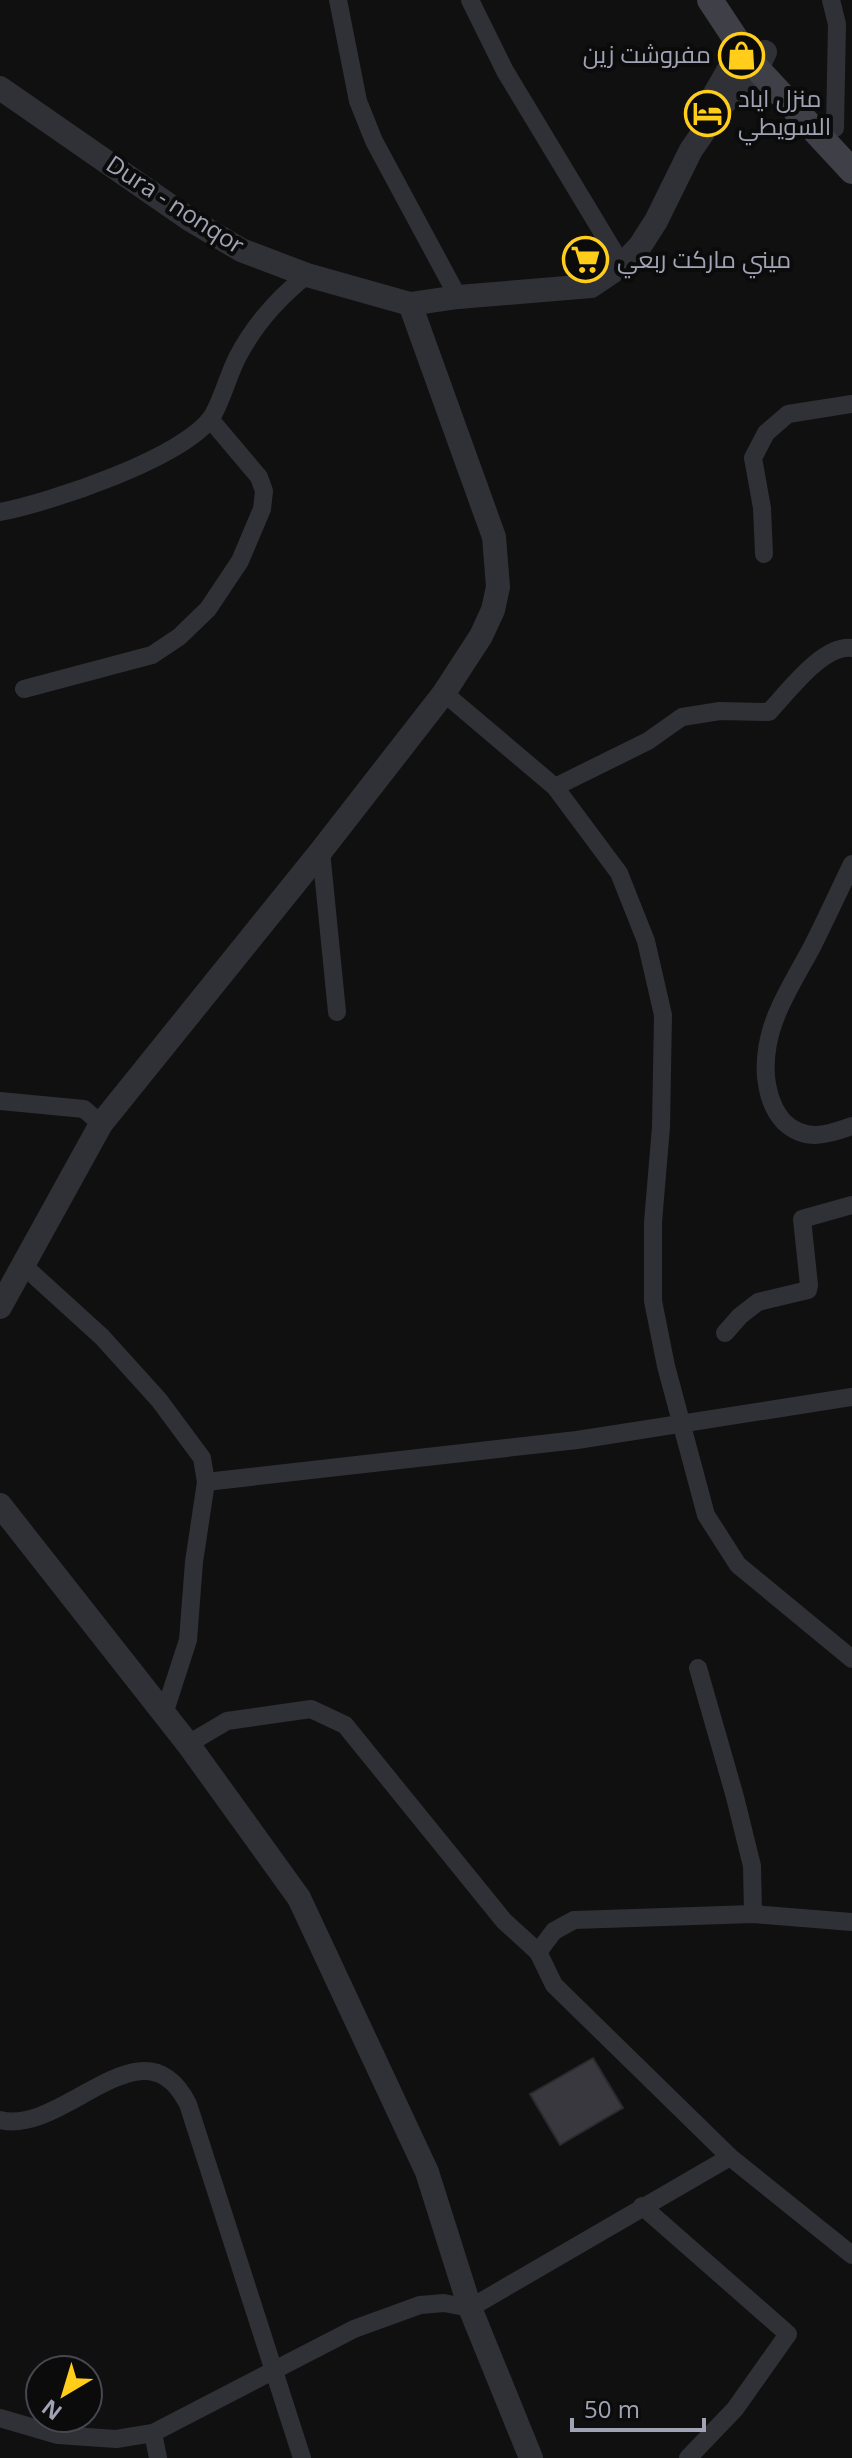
<svg xmlns="http://www.w3.org/2000/svg" width="852" height="2458" viewBox="0 0 852 2458" font-family="'Open Sans',Cairo,sans-serif">
<rect width="100%" height="100%" fill="#101011"/>
<polygon fill="#39383e" stroke="#2a292d" stroke-width="2" points="593,2058 623,2108 560,2145 530,2094"/>
<g fill="none" stroke-linecap="round" stroke-linejoin="round">
<g stroke="#303136" stroke-width="18">
<polyline points="338,0 358,101 374,141 458,297"/>
<polyline points="470,0 505,71 622,265"/>
<polyline points="831,0 837,24 835,128"/>
<path d="M0 512C49 503 187 457 213 415 223 397 228 376 237 358 254 325 278 298 307 275"/>
<polyline points="764,554 762,508 753,458 766,433 788,414 852,404"/>
<polyline points="24,689 152,655 179,637 208,609 240,561 262,509 264,491 259,477 210,419"/>
<polyline points="444,693 555,787 619,873 646,941 663,1015 661,1127 653,1222 653,1301 666,1366 706,1515 738,1565 852,1659"/>
<path d="M555 787 648 741 682 717 720 711 769 712C788 692 823 644 852 648"/>
<polyline points="321,851 337,1012"/>
<path d="M852 864C839 891 826 919 812 947 789 990 762 1027 766 1077 768 1094 772 1109 784 1122 805 1142 828 1135 852 1126"/>
<polyline points="0,1101 84,1109 101,1124"/>
<polyline points="24,1266 102,1337 159,1400 202,1458 206,1482 194,1562 188,1640 164,1714"/>
<polyline points="725,1333 740,1316 758,1302 808,1290 809,1285 802,1219 852,1205"/>
<polyline points="206,1482 577,1440 852,1397"/>
<polyline points="698,1668 735,1797 752,1866 753,1914"/>
<polyline points="188,1744 227,1721 311,1709 345,1725 504,1921 538,1952"/>
<polyline points="852,1922 753,1914 574,1920 554,1931 538,1952 554,1985 730,2157 852,2255"/>
<path d="M0 2120C64 2136 143 2015 188 2104L302 2458"/>
<polyline points="642,2206 788,2334 735,2409 688,2458"/>
<polyline points="0,2418 58,2435 116,2439 153,2433 354,2329 420,2305 444,2303 470,2308 730,2157"/>
<polyline points="153,2433 158,2458"/>
</g>
<g stroke="#303136" stroke-width="24">
<polyline points="0,88 189,219 241,250 307,275 410,304 458,297 591,286 622,265 640,246 656,221 691,150 722,105 757,69 765,52"/>
<polyline points="703,114 728,71 746,55 764,53"/>
<polyline points="0,1307 101,1124 321,851 444,693 481,636 493,610 498,587 494,537 410,304"/>
<polyline points="0,1505 188,1744 299,1898 427,2172 470,2308 531,2458"/>
</g>
<polyline stroke="#3e3f47" stroke-width="26" points="710,0 751,62 852,171"/>
</g>
<defs>
<symbol id="shop-ring" viewBox="-11 -11 22 22"><circle r="9.5" fill="#0b0b0c" stroke="#ffcd1a" stroke-width="1.5"/><path d="M-5-2.5h2.3a2.7 3.5 0 0 1 5.4 0H5L5.5 6h-11ZM-1.5-2.5h3a1.5 2.3 0 0 0-3 0Z" fill="#ffcd1a"/></symbol>
<symbol id="hotel-ring" viewBox="-11 -11 22 22"><circle r="9.5" fill="#0b0b0c" stroke="#ffcd1a" stroke-width="1.5"/><path d="M-6-4.5h1.5V1H6V5H4.5V3h-9V5H-6ZM-4 0a1.8 1.8 0 1 1 3.6 0ZM.5 0V-2.5h3Q6-2.5 6 0Z" fill="#ffcd1a"/></symbol>
<symbol id="supermarket-ring" viewBox="-11 -11 22 22"><circle r="9.5" fill="#0b0b0c" stroke="#ffcd1a" stroke-width="1.5"/><path d="M-6-5.5h2.5l.6 2H6L4.5 2H-2.5L-4.4-4H-6ZM-1.5 3.2a1.3 1.3 0 1 0 .1 0ZM3 3.2a1.3 1.3 0 1 0 .1 0Z" fill="#ffcd1a"/></symbol>
</defs>
<g fill-rule="evenodd">
<use href="#shop-ring" x="716" y="30" width="51" height="51"/>
<use href="#hotel-ring" x="682" y="88" width="51" height="51"/>
<use href="#supermarket-ring" x="560" y="234" width="51" height="51"/>
</g>
<g text-anchor="middle" stroke-width="8" stroke-linejoin="round" paint-order="stroke">
<g font-size="24" fill="#a0a3b3" stroke="#0b0b0c" text-anchor="start">
<text x="711" y="63" text-anchor="end">مفروشت زين</text>
<text x="738" y="107">منزل اياد<tspan x="738" dy="28">السويطي</tspan></text>
<text x="617" y="268">ميني ماركت ربعي</text>
</g>
<g font-size="24" fill="#a0a3b3" stroke="#0b0b0c">
<text transform="translate(175 205) rotate(33)" y="8">Dura - nonqor</text>
</g>
</g>
<g transform="translate(64 2394) rotate(218)"><circle r="38" fill="#0b0b0c" stroke="#47484f" stroke-width="2"/>
<path d="M0-6L14 30L0 20L-14 30Z" fill="#ffcd1a"/>
<text y="-12" font-size="22" font-weight="bold" text-anchor="middle" fill="#a0a3b3">N</text>
</g>
<path d="M572 2418v12h132v-12" fill="none" stroke="#a0a3b3" stroke-width="4"/>
<text x="584" y="2418" font-size="24" fill="#a0a3b3" stroke="#0b0b0c" stroke-width="6" paint-order="stroke">50 m</text>
</svg>
